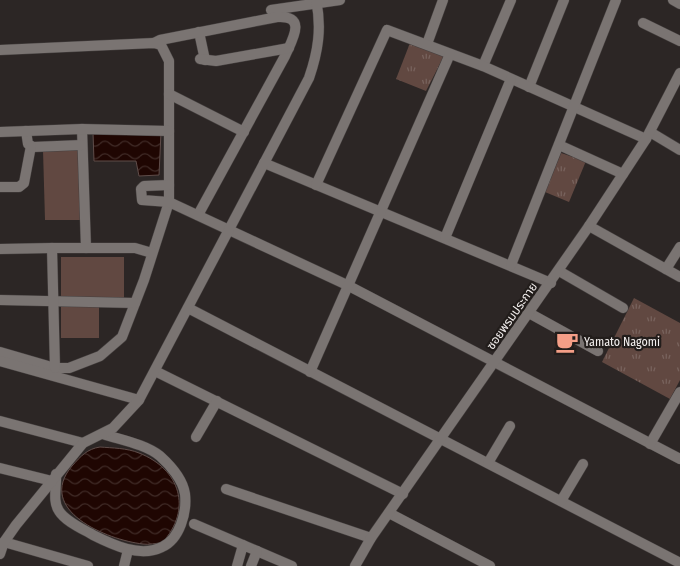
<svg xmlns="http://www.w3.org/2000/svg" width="680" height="566" viewBox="0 0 680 566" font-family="'Fira Sans Condensed','Noto Sans Thai',sans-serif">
<defs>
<pattern id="grass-tufts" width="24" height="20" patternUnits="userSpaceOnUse" patternTransform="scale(1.25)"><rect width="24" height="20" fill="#614841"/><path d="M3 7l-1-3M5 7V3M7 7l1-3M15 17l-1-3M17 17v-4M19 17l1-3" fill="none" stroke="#78635d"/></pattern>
<pattern id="water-waves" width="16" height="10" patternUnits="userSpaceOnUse" patternTransform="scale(1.25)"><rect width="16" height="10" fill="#1f0602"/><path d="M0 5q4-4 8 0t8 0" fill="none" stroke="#402b27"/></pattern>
</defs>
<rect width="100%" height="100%" fill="#2c2625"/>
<g fill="url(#grass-tufts)">
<polygon points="410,43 444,56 426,91 396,79"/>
<polygon points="561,153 586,161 569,202 545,192"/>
<polygon points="634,298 680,323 680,380 670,399 602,362"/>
</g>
<g fill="#614841">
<polygon points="79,149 81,220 45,220 43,150"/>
<polygon points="61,257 124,257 124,299 61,298"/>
<polygon points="99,304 99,338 61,338 61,305"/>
</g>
<g fill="url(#water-waves)" stroke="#5f4c49">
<polygon points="161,132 159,175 139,176 136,161 94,161 93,133"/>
<path d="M100 447C112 448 127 448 139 453 180 469 193 509 162 543 156 543 149 545 143 544 107 540 35 510 72 466 81 456 87 449 100 447Z"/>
</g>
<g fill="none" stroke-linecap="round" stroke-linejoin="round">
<defs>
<g id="minor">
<polyline points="673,0 680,4"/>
<polyline points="271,10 340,0"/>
<polyline points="643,23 680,41"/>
<polyline points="199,32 205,60"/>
<path d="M154 43 160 40 277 17C308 15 292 40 285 56L198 215"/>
<polyline points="427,44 443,0"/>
<polyline points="0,50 154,43 161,45 169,61 169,202 144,280 122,337 100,356 69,368 55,368 0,352"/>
<polyline points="200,59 216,61 289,48"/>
<polyline points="483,66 511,0"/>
<polyline points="529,87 564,0"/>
<polyline points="169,94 244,132"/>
<polyline points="82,129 86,248"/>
<polyline points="26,131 28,144 33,147 82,145"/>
<polyline points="0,132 82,129 169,131"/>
<polyline points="650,132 680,150"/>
<polyline points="559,145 623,174"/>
<polyline points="264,163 551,283"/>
<polyline points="169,185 144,186 141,189 142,200 169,202 347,285 680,459"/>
<polyline points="316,185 387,30 483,66 646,139"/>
<polyline points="0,187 19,187 24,183 31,146"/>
<polyline points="589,226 680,277"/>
<polyline points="445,238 511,79"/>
<polyline points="0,249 52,248"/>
<polyline points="511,265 616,0"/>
<polyline points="666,269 680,247"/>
<polyline points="559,271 623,308"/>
<polyline points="0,300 135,303"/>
<polyline points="188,308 680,563"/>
<polyline points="529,313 598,351"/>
<polyline points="0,361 139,400"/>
<polyline points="55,368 52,248 135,248 152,253"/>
<polyline points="155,371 403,494"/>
<polyline points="310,372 450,54"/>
<polyline points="0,421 83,443"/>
<polyline points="196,437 217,401"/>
<polyline points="650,444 680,392"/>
<polyline points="488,463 510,426"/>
<polyline points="0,468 52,481"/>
<path d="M56 474C57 486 52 501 59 511 66 522 83 529 93 535 113 545 140 558 162 547 180 539 187 512 185 494 183 480 170 465 160 456 145 444 121 440 103 434"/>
<polyline points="226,489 371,538"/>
<polyline points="561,501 583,464"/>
<polyline points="389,513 490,566"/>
<polyline points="194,524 243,545"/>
<polyline points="4,542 88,566"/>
<path d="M0 554 4 542 16 525 83 443 113 428 139 400 309 78C318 52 322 28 316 0"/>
<polyline points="124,566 128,550"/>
<polyline points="237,566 243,545 292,566"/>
<polyline points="251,566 257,551"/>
<polyline points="355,566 371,538 589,226 646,139 680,73"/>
</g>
</defs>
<use href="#minor" stroke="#464140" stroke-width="11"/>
<use href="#minor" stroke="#7a7472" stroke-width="10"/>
</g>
<defs>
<symbol id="cafe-bare" viewBox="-9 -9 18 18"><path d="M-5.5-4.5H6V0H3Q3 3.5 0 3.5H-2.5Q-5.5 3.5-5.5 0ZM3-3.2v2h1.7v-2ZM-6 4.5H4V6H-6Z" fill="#f49e87" stroke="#221d1b" stroke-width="2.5" paint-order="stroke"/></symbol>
</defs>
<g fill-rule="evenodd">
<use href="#cafe-bare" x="551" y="326" width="32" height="32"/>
</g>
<g text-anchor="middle" stroke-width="4.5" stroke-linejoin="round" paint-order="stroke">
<g font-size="12" fill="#f5f1f0" stroke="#221d1b">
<text transform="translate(512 316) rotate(-55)" y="4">ซอยพรมประกาย</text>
</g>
<g font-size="12" fill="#f5f1f0" stroke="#221d1b" text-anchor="start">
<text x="584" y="346">Yamato Nagomi</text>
</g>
</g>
</svg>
